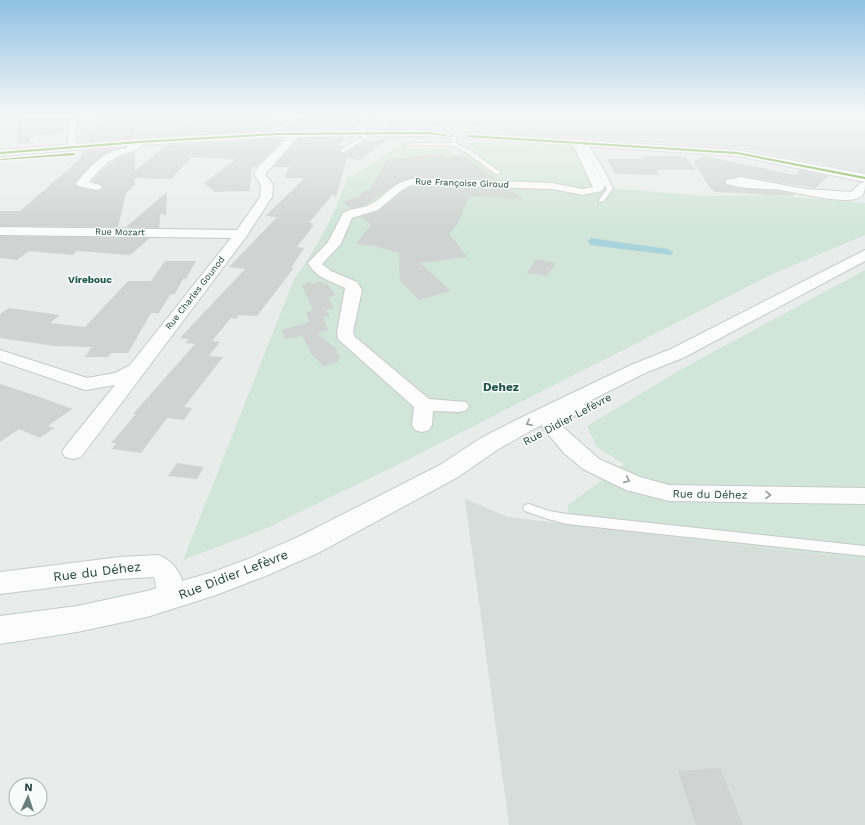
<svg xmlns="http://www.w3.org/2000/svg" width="865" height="825" viewBox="0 0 865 825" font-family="'Work Sans',sans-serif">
<rect width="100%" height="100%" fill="#e8edeb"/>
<g fill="#d6dedb">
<polygon points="79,115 297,115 271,131 81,143"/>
<polygon points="358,115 865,115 865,173 741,148 504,134 491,132 467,123 451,122 426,128 405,129 388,125 386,123 389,117"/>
<polygon points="465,499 508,517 865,560 865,825 509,825"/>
</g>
<g fill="#d1e6d8">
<path d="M407 141H409L406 148 453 149 451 154 477 151 464 142 574 146 596 187 706 196 771 195 865 203V235L775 273 397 465 267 528 183 560 294 279C320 243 333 217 348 176H353Z"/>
<polygon points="865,270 865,560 567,524 568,505 624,464 597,447 587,426 680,370"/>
</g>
<polygon fill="#a9d4db" points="591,238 668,249 673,252 671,255 597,246 590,245 588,241"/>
<g fill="#cfd4d2">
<polygon points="17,115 26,115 27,119 36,118 35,120 67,119 67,128 59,134 34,136 34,138 30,138 31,143 17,144"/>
<polygon points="102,115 180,115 181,124 134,128 134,138 89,141"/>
<polygon points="195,115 265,115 275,130 175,135"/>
<polygon points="309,115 353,115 366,116 354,129 280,129"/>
<polygon points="284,138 256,167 252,167 250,191 215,192 204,183 236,159 192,157 171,179 135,178 135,184 126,193 118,227 0,226 0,211 20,211 79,160 84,151 119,148 110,151 95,161 75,183 78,187 96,191 101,190 103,186 92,181 100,172 118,158 135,152 135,171 166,145"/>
<polygon points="299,138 345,138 337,147 346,145 338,151 344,153 364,142 390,138 360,160 347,158 336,197 333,194 309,223 313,223 311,225 314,225 297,247 304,248 291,268 294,268 257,316 239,315 236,319 231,318 212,341 220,342 209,356 223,357 184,407 192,408 184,420 167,418 141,453 112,449 116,443 111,443 136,414 133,414 195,344 185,343 189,339 180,338 245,269 229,267 277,217 265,216 305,178 284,178 289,167 273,167"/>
<polygon points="442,153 447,157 462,155 496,179 417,177 400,181 365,205 351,208 342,202 359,196 365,190 370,190 387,160"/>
<polygon points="641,156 685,156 696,170 656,170 659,175 615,174 607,159 644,159"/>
<polygon points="704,156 795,175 800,170 829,176 815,188 741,176 727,179 724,182 727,185 738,188 779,191 794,194 793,196 715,192 709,186 693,162"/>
<polygon points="412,187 510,189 524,200 470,196 458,223 449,233 467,257 420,263 451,291 419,300 400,281 399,253 375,246 356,244 371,225 361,217 379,211 403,191"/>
<polygon points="167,192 166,216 161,213 159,228 126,227"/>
<polygon points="0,236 150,238 130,255 77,251 72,255 29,251 17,260 0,258"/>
<polygon points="536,259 556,263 547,276 527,273"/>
<polygon points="165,261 196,261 186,279 183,279 175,294 170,295 159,313 151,313 128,353 111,353 108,357 85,357 92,347 54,346 0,338 0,314 9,308 60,315 50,323 85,327 128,281 151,281"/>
<polygon points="311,281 312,284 318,281 327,284 336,295 328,297 334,308 326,310 330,316 323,317 328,330 317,333 338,350 335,352 341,357 338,358 340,360 325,367 312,355 302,336 285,339 282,330 309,322 306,312 313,311 302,285"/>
<polygon points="0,384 40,397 72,409 48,426 54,428 40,438 19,429 0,442"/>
<polygon points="177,463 204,467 197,479 168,476"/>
<polygon points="720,768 743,825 696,825 678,771"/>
</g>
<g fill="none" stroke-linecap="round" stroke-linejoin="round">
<defs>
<g id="lane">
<polygon points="38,115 73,115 54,118"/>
<polygon points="376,115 380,115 361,134 357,134 357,132"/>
<polygon points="371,132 375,133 344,152 339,151"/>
<polygon points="452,136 456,137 457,144 471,151 500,172 500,174 496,174 467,153 454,146 411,145 409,144 411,143 452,143"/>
<polygon points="582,141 586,142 603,168 613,189 603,202 598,201 607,189"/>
<polygon points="529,504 549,511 567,514 865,546 865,556 567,524 548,519 525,511 523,508 525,505"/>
</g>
<g id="street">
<polygon points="66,115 75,115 77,118 76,149 73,150 68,147 69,119"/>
<polygon points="296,131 299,132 299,136 265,174 273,185 272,197 246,237 81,457 73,459 65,457 62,452 65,447 115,385 86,390 79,388 0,361 0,350 87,378 115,373 130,365 231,238 0,235 0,227 237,230 260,197 261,185 254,174 258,167 293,132"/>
<path d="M139 139 144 142C137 153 128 151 117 157 106 163 97 172 89 182L100 185 102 187 100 189 96 190 78 186 76 184C85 171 97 159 111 152 117 149 124 150 129 146 133 144 134 140 139 139Z"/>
<path d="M577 139 582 142 605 185 602 191 583 195 552 189 412 185 402 190 378 210 352 218 341 244 322 264 331 271 357 282 362 290 353 332 355 337 429 399 466 402 469 406 466 410 459 412 433 411 432 425 429 430 422 432 415 430 412 425 414 407 338 339 337 332 345 288C331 281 316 278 308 263L328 242 343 213C351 208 360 209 369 205 389 195 390 182 417 178L552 183 583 189 593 187 572 142Z"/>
<path d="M741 177 806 189 851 192 861 183 865 182C865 186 865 193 862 196 847 208 789 189 770 189 755 189 742 188 727 184L725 182 727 180Z"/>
<polygon points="576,401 583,403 586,407 583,411 563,422 562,426 599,459 640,477 669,485 865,488 865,504 669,501 626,490 583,469 564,453 542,427 546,414"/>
<path d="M158 555C178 562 190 586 181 605L171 609 161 605 157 597 155 579 153 577 120 579 0 594V572L120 557Z"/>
</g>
<g id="secondary">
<polygon points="427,130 446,132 451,135 446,138 427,136 277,137 139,145 0,156 0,150 139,139 277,131"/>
<polygon points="468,133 737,150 865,174 865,182 737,156 464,138 463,136"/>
<polygon points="865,250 865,261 685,357 645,373 532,430 497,450 458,477 318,553 268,575 216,595 147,617 77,632 0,644 0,616 77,606 147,591 213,572 248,559 298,537 440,465 481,438 516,420 631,365 671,349"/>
</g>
</defs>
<use href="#lane" stroke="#c5cac8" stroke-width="2"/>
<use href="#street" stroke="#c5cac8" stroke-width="2"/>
<use href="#secondary" stroke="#c3cbc8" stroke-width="2"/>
<use href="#lane" fill="#fcfcfc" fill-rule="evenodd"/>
<use href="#street" fill="#fcfcfc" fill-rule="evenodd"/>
<use href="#secondary" fill="#fcfcfc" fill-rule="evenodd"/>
<defs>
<g id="bus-1">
<polygon points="427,132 447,135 446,136 427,134 277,135 139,143 0,154 0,152 139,141 277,133"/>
<polygon points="467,135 737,152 865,177 865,179 737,154 468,137"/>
</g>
<polygon id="bus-2" points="74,153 75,155 0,160 1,159"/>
</defs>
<use href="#bus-1" stroke="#f7fbf9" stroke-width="3"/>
<use href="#bus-2" stroke="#f7fbf9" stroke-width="3"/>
<use href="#bus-1" fill="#6eac2c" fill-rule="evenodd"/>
<use href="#bus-2" fill="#7c982e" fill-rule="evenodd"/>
</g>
<defs><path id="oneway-chevron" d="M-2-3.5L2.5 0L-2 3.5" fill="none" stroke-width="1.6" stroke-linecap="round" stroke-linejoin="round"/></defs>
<g stroke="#909f9b">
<use href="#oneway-chevron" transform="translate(529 423) rotate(153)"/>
<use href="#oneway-chevron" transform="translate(627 480) rotate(24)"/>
<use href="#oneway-chevron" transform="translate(768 495) rotate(1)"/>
</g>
<linearGradient id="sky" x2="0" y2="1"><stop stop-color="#8fc1e3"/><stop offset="0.5" stop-color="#f5f7f6"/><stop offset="1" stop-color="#f5f7f6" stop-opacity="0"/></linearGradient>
<rect width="865" height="230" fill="url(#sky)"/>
<g text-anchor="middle" stroke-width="3" stroke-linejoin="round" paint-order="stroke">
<g font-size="9" fill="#24423a" stroke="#f7fbf9">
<text transform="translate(462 183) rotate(2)" y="3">Rue Françoise Giroud</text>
<text transform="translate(120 232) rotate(1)" y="3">Rue Mozart</text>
<text transform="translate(195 293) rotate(-52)" y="3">Rue Charles Gounod</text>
</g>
<g font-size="10" font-weight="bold" fill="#1f5548" stroke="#f7fbf9">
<text x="90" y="283">Virebouc</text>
</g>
<g font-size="11" fill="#24423a" stroke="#f7fbf9">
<text transform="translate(567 419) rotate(-28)" y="4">Rue Didier Lefèvre</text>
<text transform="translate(710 494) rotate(1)" y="4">Rue du Déhez</text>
</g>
<g font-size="12" font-weight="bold" fill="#1f5548" stroke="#f7fbf9">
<text x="501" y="391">Dehez</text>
</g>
<g font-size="13" fill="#24423a" stroke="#f7fbf9">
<text transform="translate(97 571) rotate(-7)" y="5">Rue du Déhez</text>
<text transform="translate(233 574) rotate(-21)" y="5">Rue Didier Lefèvre</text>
</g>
</g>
<g transform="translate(28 797) rotate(3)"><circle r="19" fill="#f7fbf9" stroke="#a3b1ad"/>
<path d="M0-3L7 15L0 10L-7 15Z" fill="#697e78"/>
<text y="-6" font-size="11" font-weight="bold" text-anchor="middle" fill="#24423a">N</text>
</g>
</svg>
